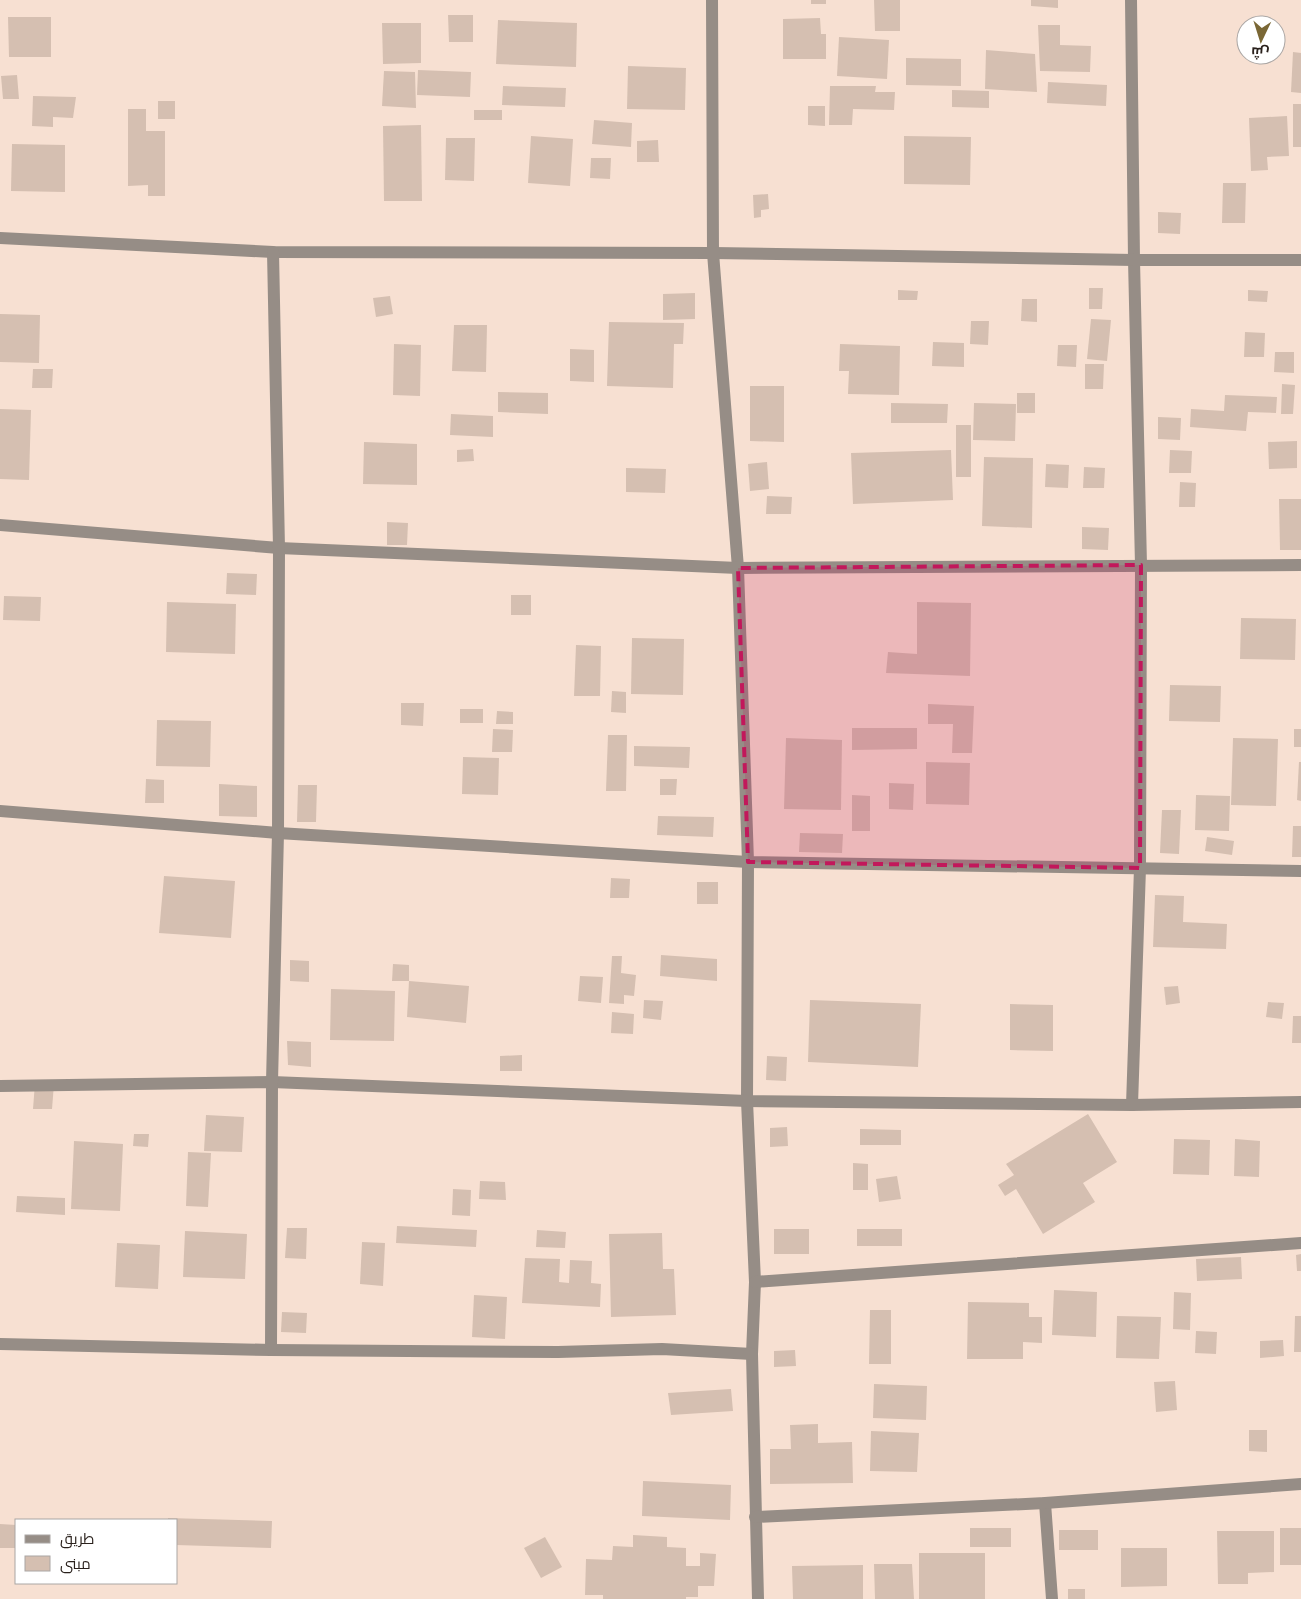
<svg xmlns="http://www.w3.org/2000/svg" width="1301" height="1599" viewBox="0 0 1301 1599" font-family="'Fira Sans Condensed',Cairo,sans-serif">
<rect width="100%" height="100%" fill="#f7e0d2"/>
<g fill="#d5bfb1">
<rect x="811" y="0" width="15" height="4"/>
<polygon points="874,0 900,0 900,31 875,31"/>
<polygon points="1031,0 1058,0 1058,8 1031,6"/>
<polygon points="448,15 473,15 473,42 449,42"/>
<polygon points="8,17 51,17 51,57 9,57"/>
<polygon points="820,18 821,34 826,34 826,59 783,59 783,19"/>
<polygon points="498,20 577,23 576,67 496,64"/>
<polygon points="382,23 421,23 421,63 383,64"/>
<polygon points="1038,25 1060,25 1060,45 1091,46 1090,72 1040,71"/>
<polygon points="839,37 889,40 887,79 837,76"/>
<polygon points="986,50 1035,54 1037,92 985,89"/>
<polygon points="1293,52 1301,53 1301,93 1291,92"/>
<polygon points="906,58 961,59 961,86 906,85"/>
<polygon points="628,66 686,68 685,110 627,109"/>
<polygon points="418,70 471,72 470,97 417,95"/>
<polygon points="384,71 415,72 416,108 382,106"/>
<polygon points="17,75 19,99 3,99 1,76"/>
<polygon points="1048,82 1107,85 1106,106 1047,103"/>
<polygon points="503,86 566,88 565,107 502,105"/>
<polygon points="830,86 876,86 875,92 895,92 894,110 853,109 852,125 829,125"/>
<polygon points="952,90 989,91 989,108 952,107"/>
<polygon points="33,96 76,97 73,118 53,117 53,127 32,126"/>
<rect x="158" y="101" width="17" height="18"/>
<rect x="1293" y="104" width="8" height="43"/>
<polygon points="808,106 825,106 825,126 808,125"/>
<polygon points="128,109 146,109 146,131 165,131 165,196 148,196 148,185 128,186"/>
<rect x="474" y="110" width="28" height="10"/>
<polygon points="1287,116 1289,156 1267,157 1268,170 1251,171 1249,118"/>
<polygon points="594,120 632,123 631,147 592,144"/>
<polygon points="421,125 422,201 384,201 383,126"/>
<polygon points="531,136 573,139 570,186 528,183"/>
<polygon points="904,136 971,137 970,185 904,184"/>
<polygon points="446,138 475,138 474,181 445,180"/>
<polygon points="658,140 659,162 637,162 637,141"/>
<polygon points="12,144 65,145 65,192 11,191"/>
<polygon points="591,158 611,158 610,179 590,178"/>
<polygon points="1223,183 1246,183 1245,223 1222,223"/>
<polygon points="768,194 769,209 761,210 761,217 754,218 753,195"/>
<polygon points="1158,212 1181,213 1180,234 1158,233"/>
<polygon points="1089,288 1103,288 1102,309 1089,309"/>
<polygon points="898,290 918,291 917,300 898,300"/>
<polygon points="1248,290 1268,291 1267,302 1248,301"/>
<polygon points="695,293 695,319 663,320 663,294"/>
<polygon points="390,296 393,314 376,317 373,298"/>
<polygon points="1022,299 1037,299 1037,322 1021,321"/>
<polygon points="0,314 40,315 39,363 0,362"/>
<polygon points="1091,319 1111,320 1107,361 1087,359"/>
<polygon points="971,321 989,321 988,345 970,344"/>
<polygon points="609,322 684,323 683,344 674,344 673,388 607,386"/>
<polygon points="454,325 487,325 486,372 452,371"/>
<polygon points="1245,332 1265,333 1264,357 1244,357"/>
<polygon points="933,342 964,343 964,367 932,366"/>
<polygon points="394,344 421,345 420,396 393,395"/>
<polygon points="840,344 900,346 899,395 848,394 849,371 839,371"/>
<polygon points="1058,345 1077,345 1076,367 1057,366"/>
<polygon points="570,349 594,350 594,382 570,381"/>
<polygon points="1275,352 1294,352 1294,373 1274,372"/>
<polygon points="1085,364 1104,364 1103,389 1085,389"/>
<polygon points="33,369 53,369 52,388 32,388"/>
<polygon points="1282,384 1295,385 1293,414 1281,414"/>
<polygon points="750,386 784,386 784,442 750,441"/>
<polygon points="498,392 548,393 548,414 498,412"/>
<rect x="1017" y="393" width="18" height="20"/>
<polygon points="1225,395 1277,397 1276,413 1248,412 1246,431 1190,427 1191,409 1224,411"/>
<polygon points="891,403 948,404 947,423 891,423"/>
<polygon points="974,403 1016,404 1015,441 973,440"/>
<polygon points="0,409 31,410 29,480 0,479"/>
<polygon points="451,414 493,416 493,437 450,435"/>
<polygon points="1158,417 1181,418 1180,440 1158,439"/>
<rect x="956" y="425" width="15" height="52"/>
<polygon points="1297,441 1297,468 1269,469 1268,442"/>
<polygon points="364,442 417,444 417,485 363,484"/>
<polygon points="473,449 474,461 457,462 457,450"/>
<polygon points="951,450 953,500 853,504 851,453"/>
<polygon points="1170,450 1192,451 1191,473 1169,473"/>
<polygon points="984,457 1033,458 1032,528 982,526"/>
<polygon points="767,462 769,489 750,491 748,464"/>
<polygon points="1046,464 1069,465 1068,488 1045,487"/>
<polygon points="1084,467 1105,468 1104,488 1083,488"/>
<polygon points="626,468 666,469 665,493 626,492"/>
<polygon points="1180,482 1196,483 1195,507 1179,507"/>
<polygon points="767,496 792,497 791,514 766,514"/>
<polygon points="1279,499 1301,499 1301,550 1280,550"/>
<polygon points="387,522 408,523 407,545 387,545"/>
<polygon points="1082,527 1109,528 1108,550 1082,549"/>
<polygon points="227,573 257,574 256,595 226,594"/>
<rect x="511" y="595" width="20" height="20"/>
<polygon points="4,596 41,597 40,621 3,620"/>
<polygon points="167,602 236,604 235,654 166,652"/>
<polygon points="917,602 971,603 970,676 886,673 888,652 917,654"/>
<polygon points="1241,618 1296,619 1295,660 1240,659"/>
<polygon points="632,638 684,639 683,695 631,694"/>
<polygon points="576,645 601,646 600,696 574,696"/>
<polygon points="1170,685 1221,686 1220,722 1169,721"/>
<polygon points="612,691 626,692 626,713 611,712"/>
<polygon points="401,703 424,703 423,726 401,725"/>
<polygon points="928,704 974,706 972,753 952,753 953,724 928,724"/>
<rect x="460" y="709" width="23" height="14"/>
<polygon points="497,711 513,712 513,724 496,724"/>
<polygon points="157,720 211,721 210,767 156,766"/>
<polygon points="852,728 917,728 917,749 852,750"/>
<polygon points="493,729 513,730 512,752 492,752"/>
<rect x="1294" y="729" width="7" height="18"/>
<polygon points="608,735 627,735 626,791 606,791"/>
<polygon points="786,738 842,740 841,810 784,809"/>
<polygon points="1233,738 1278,739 1276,806 1231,805"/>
<polygon points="634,746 690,747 689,768 634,766"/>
<polygon points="463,757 499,758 498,795 462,794"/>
<polygon points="926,762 970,763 969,805 926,804"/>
<polygon points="1299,762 1301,762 1301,801 1297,800"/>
<polygon points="146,779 164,780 164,803 145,803"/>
<polygon points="660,779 677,779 676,795 660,795"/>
<polygon points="889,783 914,784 913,810 889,809"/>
<polygon points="219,784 257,786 257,817 219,816"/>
<polygon points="298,785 317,785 316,822 297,822"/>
<polygon points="852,795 870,796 870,831 852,831"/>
<polygon points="1196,795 1230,796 1229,831 1195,830"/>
<polygon points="1162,810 1181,810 1179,854 1160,853"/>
<polygon points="658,816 714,817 713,837 657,835"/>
<polygon points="1293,826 1301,826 1301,857 1292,857"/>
<polygon points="800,833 843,834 842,853 799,852"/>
<polygon points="1207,837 1234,841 1232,855 1205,851"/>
<polygon points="164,876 235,881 231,938 159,933"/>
<polygon points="611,878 630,879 629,898 610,898"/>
<rect x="697" y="882" width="21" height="22"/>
<polygon points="1155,895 1184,896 1183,922 1227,924 1226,949 1153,947"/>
<polygon points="661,955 717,959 717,981 660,976"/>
<polygon points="612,956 622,956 621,973 636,975 634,996 624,995 624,1004 609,1003"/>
<polygon points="290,960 309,961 309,982 290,981"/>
<polygon points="393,964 409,965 409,981 392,981"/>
<polygon points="580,976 603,977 601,1003 578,1001"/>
<polygon points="409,981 469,986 466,1023 407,1017"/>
<polygon points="1178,986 1180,1003 1166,1005 1164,987"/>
<polygon points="331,989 395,991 394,1041 330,1040"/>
<polygon points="644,1000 663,1001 661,1020 643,1018"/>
<polygon points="810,1000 921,1004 918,1067 808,1062"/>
<polygon points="1268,1002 1284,1003 1282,1019 1266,1017"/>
<polygon points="1010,1004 1053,1005 1053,1051 1010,1050"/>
<polygon points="612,1012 634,1014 633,1034 611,1033"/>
<polygon points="1293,1016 1301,1016 1301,1043 1292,1043"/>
<polygon points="287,1041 311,1042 311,1067 288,1065"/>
<polygon points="522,1055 522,1071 500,1071 500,1056"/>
<polygon points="767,1056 787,1057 786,1081 766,1080"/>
<polygon points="35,1083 54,1084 52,1109 33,1109"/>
<polygon points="1088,1114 1117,1162 1083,1183 1095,1202 1043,1234 1016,1189 1005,1196 998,1185 1014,1175 1006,1164"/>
<polygon points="206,1115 244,1117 242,1152 204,1151"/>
<polygon points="787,1127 788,1146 770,1147 770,1128"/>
<polygon points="860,1129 901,1130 901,1145 860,1145"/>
<polygon points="134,1134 149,1134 148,1147 133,1146"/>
<polygon points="1174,1139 1210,1140 1209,1175 1173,1174"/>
<polygon points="1235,1139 1260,1141 1259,1177 1234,1176"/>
<polygon points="74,1141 123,1144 120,1211 71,1209"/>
<polygon points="188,1152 211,1153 208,1207 186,1206"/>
<polygon points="853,1163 868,1164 868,1190 853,1190"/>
<polygon points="897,1176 901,1199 879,1202 876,1179"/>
<polygon points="480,1181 505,1182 506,1200 479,1199"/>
<polygon points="453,1189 471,1190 470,1216 452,1215"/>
<polygon points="17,1196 65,1198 65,1215 16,1212"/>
<polygon points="397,1226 477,1230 476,1247 396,1243"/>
<polygon points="287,1228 307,1228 306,1259 285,1258"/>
<rect x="774" y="1229" width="35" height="25"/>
<rect x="857" y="1229" width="45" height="17"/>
<polygon points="537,1230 566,1232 565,1248 536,1247"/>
<polygon points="185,1231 247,1234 245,1279 183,1277"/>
<polygon points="662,1233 663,1269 674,1269 676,1315 611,1317 609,1234"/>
<polygon points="362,1242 385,1243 383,1286 360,1284"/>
<polygon points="117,1243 160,1245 158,1289 115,1287"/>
<polygon points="1301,1254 1301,1271 1297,1271 1296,1255"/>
<polygon points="1241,1257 1242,1279 1197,1281 1196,1259"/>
<polygon points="525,1258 560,1259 559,1282 569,1283 570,1260 592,1261 591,1283 601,1284 600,1307 522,1303"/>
<polygon points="1054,1290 1097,1292 1096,1337 1052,1335"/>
<polygon points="1174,1292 1191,1293 1190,1330 1173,1329"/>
<polygon points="474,1295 507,1297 505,1339 472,1337"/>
<polygon points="968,1302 1029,1303 1029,1317 1042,1317 1042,1343 1023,1342 1023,1359 967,1359"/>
<polygon points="870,1310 891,1310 891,1364 869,1364"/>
<polygon points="282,1312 307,1313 306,1333 281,1332"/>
<polygon points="1117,1316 1161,1317 1159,1359 1116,1358"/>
<polygon points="1295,1316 1301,1316 1301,1352 1294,1352"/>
<polygon points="1196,1331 1217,1332 1216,1354 1195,1353"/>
<polygon points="1283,1340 1284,1356 1260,1358 1260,1341"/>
<polygon points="795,1350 796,1366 774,1367 774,1351"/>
<polygon points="1175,1381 1177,1410 1156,1412 1154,1382"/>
<polygon points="874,1384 927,1386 926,1420 873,1418"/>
<polygon points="731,1389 733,1411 671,1415 668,1393"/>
<polygon points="818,1424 818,1443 852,1442 853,1483 770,1484 770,1449 791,1449 790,1425"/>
<polygon points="1249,1430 1267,1430 1267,1452 1249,1451"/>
<polygon points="871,1431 919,1433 917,1472 870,1471"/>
<polygon points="643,1481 731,1485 730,1520 642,1516"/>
<polygon points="168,1518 272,1521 271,1548 176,1545 176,1520 168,1520"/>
<polygon points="0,1524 16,1525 16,1548 0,1548"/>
<rect x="970" y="1528" width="41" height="19"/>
<rect x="1280" y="1528" width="21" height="37"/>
<rect x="1059" y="1530" width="39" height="20"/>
<polygon points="1217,1531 1274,1531 1274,1572 1248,1573 1248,1584 1218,1584"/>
<polygon points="633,1535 667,1537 667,1547 686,1548 686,1566 700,1566 700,1553 716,1554 714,1586 698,1586 698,1597 686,1597 686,1599 603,1599 603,1595 585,1595 586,1559 612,1560 613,1546 633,1547"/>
<polygon points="545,1537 562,1567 541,1578 524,1548"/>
<polygon points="1121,1548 1167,1548 1167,1586 1121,1587"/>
<rect x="919" y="1553" width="66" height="46"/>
<polygon points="874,1564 912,1564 914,1599 875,1599"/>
<polygon points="863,1565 863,1599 793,1599 792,1566"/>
<rect x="1068" y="1589" width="17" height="10"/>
</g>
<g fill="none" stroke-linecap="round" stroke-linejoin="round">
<g stroke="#968d86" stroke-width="12">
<polyline points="712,0 713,253 738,568 748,862 747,1101 755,1282 752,1354 758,1599"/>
<polyline points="1131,0 1134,260 1141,565 1140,868 1132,1105"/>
<polyline points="0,238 273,252 713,253 1134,260 1301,260"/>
<polyline points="0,525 279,548 738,568 1301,565"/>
<polyline points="0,811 278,833 748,862 1301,871"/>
<polyline points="0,1086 272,1082 747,1101 1132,1105 1301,1102"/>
<polyline points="755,1282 1301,1243"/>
<polyline points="0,1344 271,1350 558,1352 662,1349 752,1354"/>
<polyline points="271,1350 272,1082 278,833 279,548 273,252"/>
<polyline points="1045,1503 1052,1599"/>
<polyline points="755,1517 1045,1503 1301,1484"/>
</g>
</g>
<path fill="#c2185b" fill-opacity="0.2" stroke="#c2185b" stroke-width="4" stroke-dasharray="10 6" stroke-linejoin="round" d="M1141 565 1140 868 748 862 738 568Z"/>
<rect x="15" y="1519" width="162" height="65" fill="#ffffff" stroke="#aaa6a4"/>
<rect x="25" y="1535" width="25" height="8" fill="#968d86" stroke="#aaa6a4"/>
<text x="60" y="1544" font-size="15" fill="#2a211c">طريق</text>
<rect x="25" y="1556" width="25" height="15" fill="#d5bfb1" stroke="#aaa6a4"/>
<text x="60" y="1569" font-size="15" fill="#2a211c">مبنى</text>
<g transform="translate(1261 40) rotate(184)"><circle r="24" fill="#ffffff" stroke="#aaa6a4"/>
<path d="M0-4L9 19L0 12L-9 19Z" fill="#7a6735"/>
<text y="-8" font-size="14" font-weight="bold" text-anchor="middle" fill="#2a211c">ش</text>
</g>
</svg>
